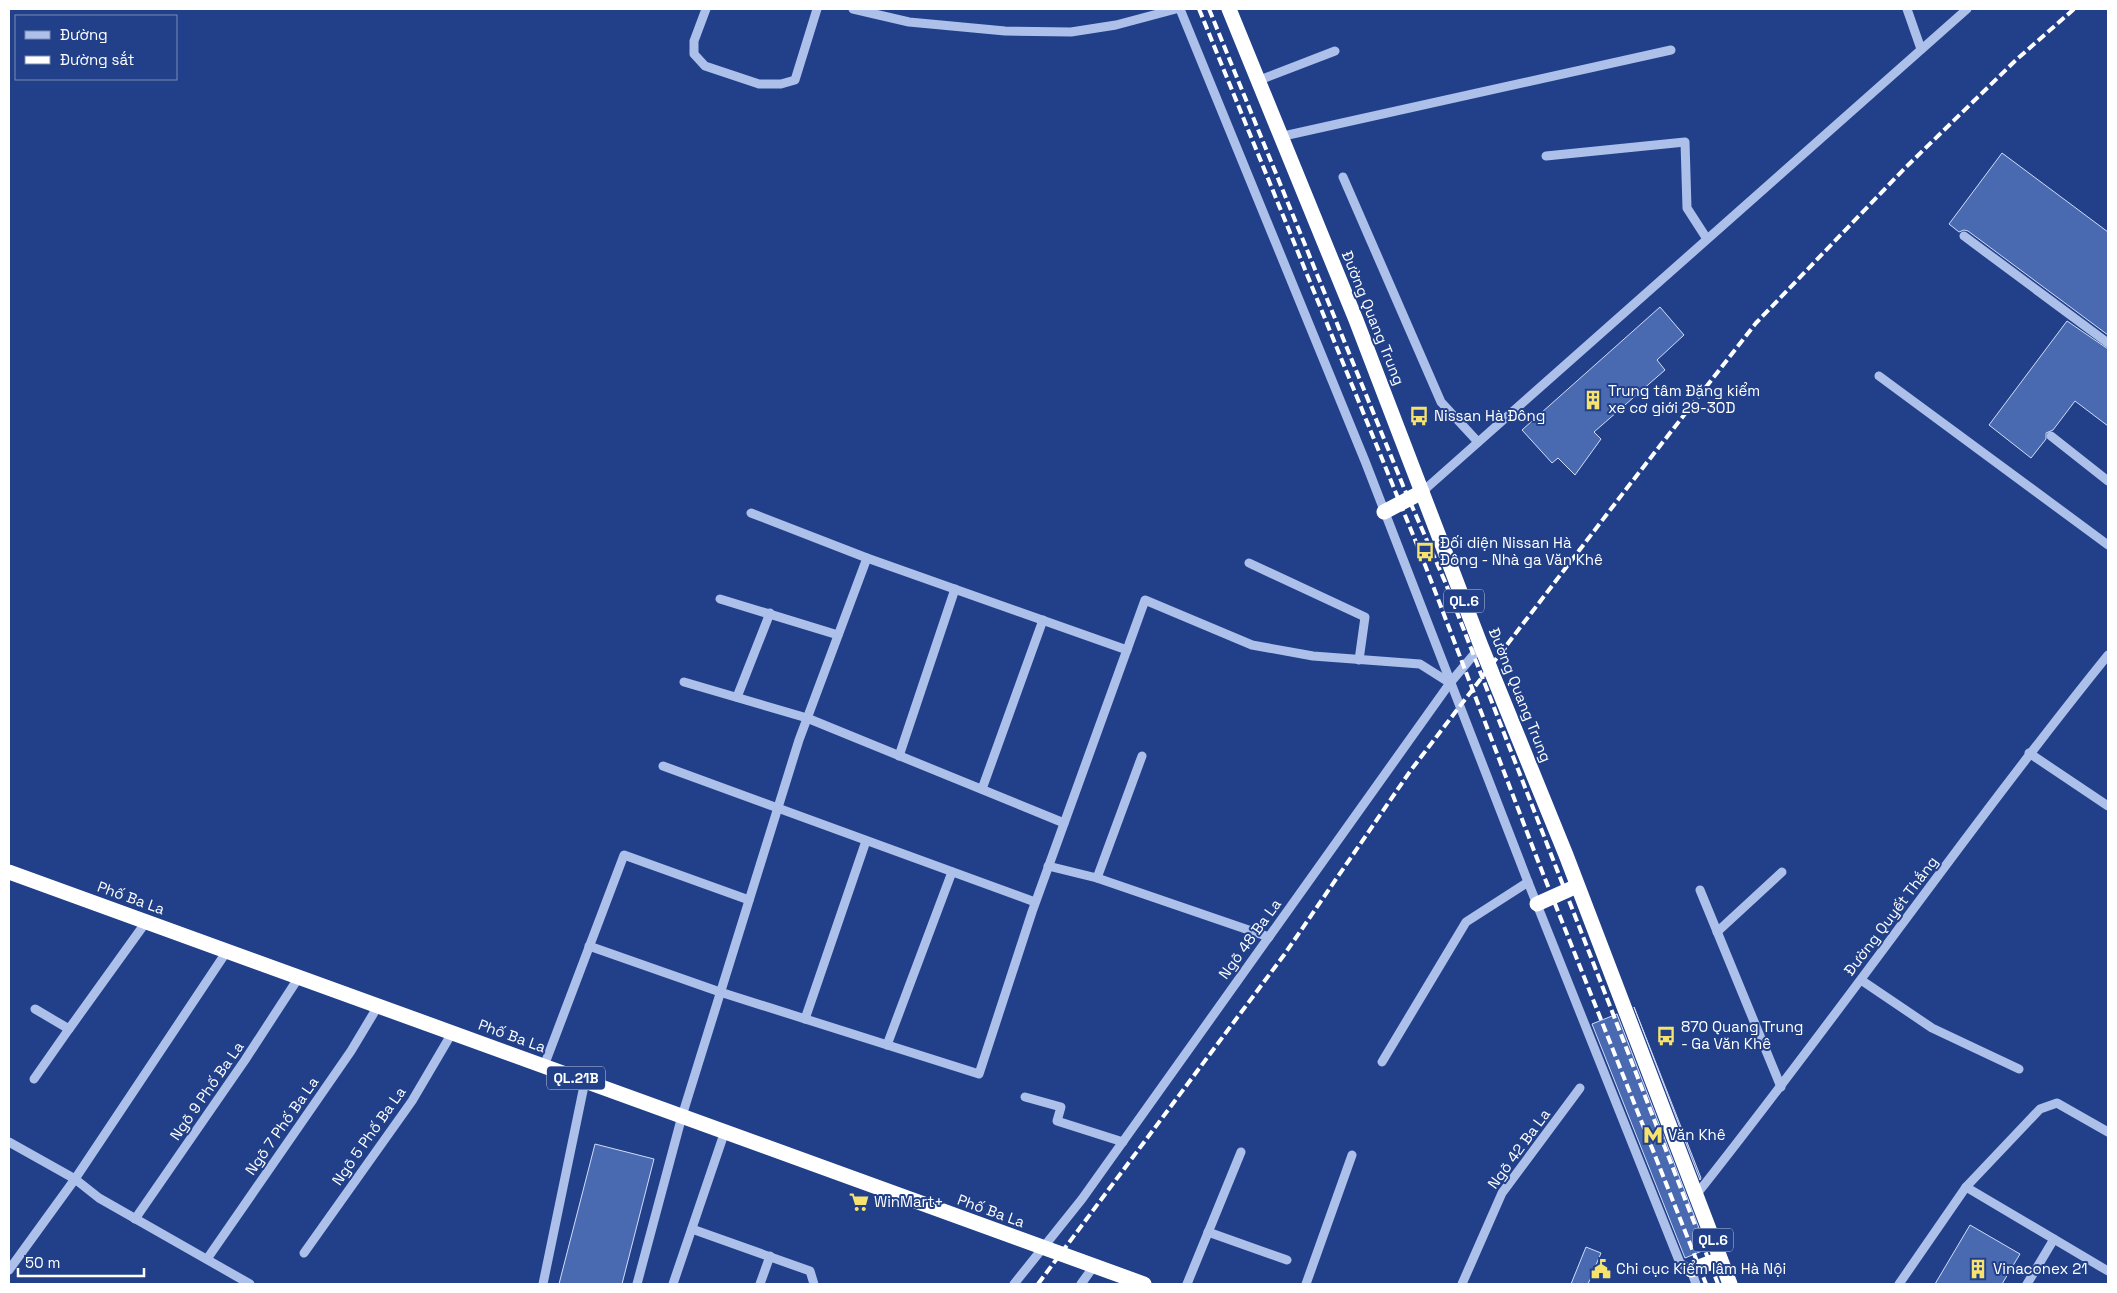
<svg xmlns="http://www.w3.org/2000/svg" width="2117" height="1293" viewBox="0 0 2117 1293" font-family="'Space Grotesk',sans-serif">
<rect width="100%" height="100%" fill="#214089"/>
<g fill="#4969b1" stroke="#d1ddf8">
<polygon points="2002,153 2108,232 2108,335 1968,231 1964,230 1959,232 1949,224"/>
<polygon points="1660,307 1684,335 1657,360 1665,370 1594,432 1601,439 1575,475 1558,458 1552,463 1522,430"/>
<polygon points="2067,321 2108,349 2108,426 2075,401 2053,430 2046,433 2046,439 2031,458 1989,425"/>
<polygon points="1634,1007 1701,1178 1700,1180"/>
<polygon points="1617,1014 1707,1249 1685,1258 1592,1024"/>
<polygon points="595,1144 654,1159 622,1284 559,1284"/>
<polygon points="1970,1225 2020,1254 2002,1284 1935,1284"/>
<polygon points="1586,1247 1601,1253 1588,1284 1571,1284"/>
</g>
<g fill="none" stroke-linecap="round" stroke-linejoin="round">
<g stroke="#acc0ea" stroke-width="9">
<polyline points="706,9 694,41 694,54 705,66 759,84 781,84 795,80 817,9"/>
<polyline points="853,9 909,22 1005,31 1071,32 1116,25 1176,9"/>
<polyline points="1180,9 1365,461 1528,882 1680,1263 1691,1270 1696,1284"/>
<polyline points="1907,9 1921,49"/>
<polyline points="1257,81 1335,51"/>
<polyline points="1279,137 1671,50"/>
<polyline points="1546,156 1685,142 1687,208 1707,239"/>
<polyline points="1343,177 1441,402 1478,442"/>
<polyline points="1964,236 2108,343"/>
<polyline points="1879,376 2108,545"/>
<polyline points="2051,436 2108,481"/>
<polyline points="1422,492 1967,9"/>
<polyline points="751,513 867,558 1127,650"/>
<polyline points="1249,563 1365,617 1359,660"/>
<polyline points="720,599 838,635"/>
<polyline points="684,682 807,718 1064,823"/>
<polyline points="737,697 770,613"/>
<polyline points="2029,753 2108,806"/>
<polyline points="899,756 955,589"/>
<polyline points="663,766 1035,902"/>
<polyline points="982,789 1043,620"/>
<polyline points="1048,866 1097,878 1142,756"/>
<polyline points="1097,878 1269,937"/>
<polyline points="1700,890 1781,1087"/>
<polyline points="1717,932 1782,872"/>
<polyline points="589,946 720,992 979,1074 1032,912 1145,600 1252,645 1313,656 1420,664 1450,683"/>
<polyline points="227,951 75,1179 99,1198 250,1284"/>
<polyline points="1861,980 1932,1028 2019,1069"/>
<polyline points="35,1009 69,1029 146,922"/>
<polyline points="805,1019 866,841"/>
<polyline points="887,1045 952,872"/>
<polyline points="1382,1062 1466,922 1528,882"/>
<polyline points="544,1066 624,855 749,900"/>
<polyline points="34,1079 69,1029"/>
<polyline points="1025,1097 1061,1107 1057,1121 1123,1142"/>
<polyline points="9,1142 75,1179 9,1270"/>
<polyline points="1966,1187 2108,1271"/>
<path d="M1696 1195C1837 1018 1966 831 2108 655"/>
<polyline points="135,1219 245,1060 299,977"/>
<polyline points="692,1229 810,1271 814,1284"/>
<polyline points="1208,1232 1287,1260"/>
<polyline points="304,1253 412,1101 452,1033"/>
<polyline points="207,1259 351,1051 378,1006"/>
<polyline points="543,1284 585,1081"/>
<polyline points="637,1284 682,1116 799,740 867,558"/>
<polyline points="673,1284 725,1131"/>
<polyline points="760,1284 770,1256"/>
<polyline points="1014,1284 1082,1199 1450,683 1481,646"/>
<polyline points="1081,1284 1094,1266"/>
<polyline points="1187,1284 1241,1152"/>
<polyline points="1306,1284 1352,1155"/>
<polyline points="1462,1284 1502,1193 1580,1088"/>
<polyline points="1899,1284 1966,1187 2040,1109 2057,1103 2108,1132"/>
<polyline points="2027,1284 2054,1239"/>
</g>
<g stroke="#fff" stroke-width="15">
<polyline points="1229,9 1356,320 1481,646 1566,855 1730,1284"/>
<polyline points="1384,512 1422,492"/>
<polyline points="9,872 1144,1284"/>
<polyline points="1537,904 1577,886"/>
<polyline points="1691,1270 1720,1259"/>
</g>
<g stroke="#fff" stroke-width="4" stroke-dasharray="9 4" stroke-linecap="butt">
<polyline points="1199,9 1422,557 1538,861 1706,1284"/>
<polyline points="1209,9 1404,488 1446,584 1718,1284"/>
<polyline points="1038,1284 1284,955 1411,770 1627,488 1756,323 1905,168 2016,60 2074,9"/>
</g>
</g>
<defs>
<symbol id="building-bare" viewBox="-9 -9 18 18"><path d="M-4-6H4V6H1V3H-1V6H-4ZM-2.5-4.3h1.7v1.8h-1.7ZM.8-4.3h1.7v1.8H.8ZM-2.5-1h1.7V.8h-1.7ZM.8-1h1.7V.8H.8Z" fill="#f7e26d" stroke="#214089" stroke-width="2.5" paint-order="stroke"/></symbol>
<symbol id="bus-bare" viewBox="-9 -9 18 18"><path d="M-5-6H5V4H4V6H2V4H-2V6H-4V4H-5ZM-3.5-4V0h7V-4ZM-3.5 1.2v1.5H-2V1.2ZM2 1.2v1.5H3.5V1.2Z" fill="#f7e26d" stroke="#214089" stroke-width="2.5" paint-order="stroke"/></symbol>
<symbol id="metro-bare" viewBox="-9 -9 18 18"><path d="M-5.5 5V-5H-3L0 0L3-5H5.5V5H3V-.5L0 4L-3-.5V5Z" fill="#f7e26d" stroke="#214089" stroke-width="2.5" paint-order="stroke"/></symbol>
<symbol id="supermarket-bare" viewBox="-9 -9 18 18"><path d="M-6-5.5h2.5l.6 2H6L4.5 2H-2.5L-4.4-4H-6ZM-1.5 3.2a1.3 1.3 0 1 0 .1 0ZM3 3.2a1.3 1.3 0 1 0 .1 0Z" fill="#f7e26d" stroke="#214089" stroke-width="2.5" paint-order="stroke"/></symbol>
<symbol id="civic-bare" viewBox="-9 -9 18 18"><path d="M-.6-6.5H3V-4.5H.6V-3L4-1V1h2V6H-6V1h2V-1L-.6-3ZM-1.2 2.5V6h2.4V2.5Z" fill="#f7e26d" stroke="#214089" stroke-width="2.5" paint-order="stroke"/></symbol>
</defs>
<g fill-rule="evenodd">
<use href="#building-bare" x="1579" y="386" width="28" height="28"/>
<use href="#bus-bare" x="1405" y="402" width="28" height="28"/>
<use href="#bus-bare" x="1411" y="538" width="28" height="28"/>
<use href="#bus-bare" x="1652" y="1022" width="28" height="28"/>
<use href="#metro-bare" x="1639" y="1121" width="28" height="28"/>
<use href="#supermarket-bare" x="845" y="1188" width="28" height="28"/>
<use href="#civic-bare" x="1587" y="1255" width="28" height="28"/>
<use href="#building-bare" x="1964" y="1255" width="28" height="28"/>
</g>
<g text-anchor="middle" stroke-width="4" stroke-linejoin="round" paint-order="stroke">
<g fill="#214089" stroke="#bcc6dc" stroke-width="1">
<rect x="1444" y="589.5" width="40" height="23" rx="4"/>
<rect x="547" y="1066.5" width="58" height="23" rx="4"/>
<rect x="1693" y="1228.5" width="40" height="23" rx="4"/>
</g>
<g font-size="14" font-weight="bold" fill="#fff">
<text x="1464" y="606">QL.6</text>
<text x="576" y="1083">QL.21B</text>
<text x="1713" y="1245">QL.6</text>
</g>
<g font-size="15" fill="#fff" stroke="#214089">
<text transform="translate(1373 318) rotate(68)" y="5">Đường Quang Trung</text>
<text transform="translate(1520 695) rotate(68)" y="5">Đường Quang Trung</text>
<text transform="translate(131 898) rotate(20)" y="5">Phố Ba La</text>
<text transform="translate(1891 916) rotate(-53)" y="5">Đường Quyết Thắng</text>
<text transform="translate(1250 939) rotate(-54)" y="5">Ngõ 48 Ba La</text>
<text transform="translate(512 1036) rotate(20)" y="5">Phố Ba La</text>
<text transform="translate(207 1091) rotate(-55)" y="5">Ngõ 9 Phố Ba La</text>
<text transform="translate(282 1126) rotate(-55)" y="5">Ngõ 7 Phố Ba La</text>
<text transform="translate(369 1136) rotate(-55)" y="5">Ngõ 5 Phố Ba La</text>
<text transform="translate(1519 1149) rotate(-54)" y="5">Ngõ 42 Ba La</text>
<text transform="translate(991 1211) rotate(20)" y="5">Phố Ba La</text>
</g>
<g font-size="15" fill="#fff" stroke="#214089" text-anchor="start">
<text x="1608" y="396">Trung tâm Đăng kiểm<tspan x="1608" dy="17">xe cơ giới 29-30D</tspan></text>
<text x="1434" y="421">Nissan Hà Đông</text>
<text x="1440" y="548">Đối diện Nissan Hà<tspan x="1440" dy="17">Đông - Nhà ga Văn Khê</tspan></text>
<text x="1681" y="1032">870 Quang Trung<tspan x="1681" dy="17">- Ga Văn Khê</tspan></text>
<text x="1668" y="1140">Văn Khê</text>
<text x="874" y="1207">WinMart+</text>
<text x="1616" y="1274">Chi cục Kiểm lâm Hà Nội</text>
<text x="1993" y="1274">Vinaconex 21</text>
</g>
</g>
<rect width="2117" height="1293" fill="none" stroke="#ffffff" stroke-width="20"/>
<rect x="15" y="15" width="162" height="65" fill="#214089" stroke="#7a8cb8"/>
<rect x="25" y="31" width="25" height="8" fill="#acc0ea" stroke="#7a8cb8"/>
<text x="60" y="40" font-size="15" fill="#ffffff">Đường</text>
<rect x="25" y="56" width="25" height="8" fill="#ffffff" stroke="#7a8cb8"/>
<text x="60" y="65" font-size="15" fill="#ffffff">Đường sắt</text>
<path d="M18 1268v8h126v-8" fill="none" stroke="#ffffff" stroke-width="2.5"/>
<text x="25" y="1268" font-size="15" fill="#ffffff" stroke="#214089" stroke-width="4" paint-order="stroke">50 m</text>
</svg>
